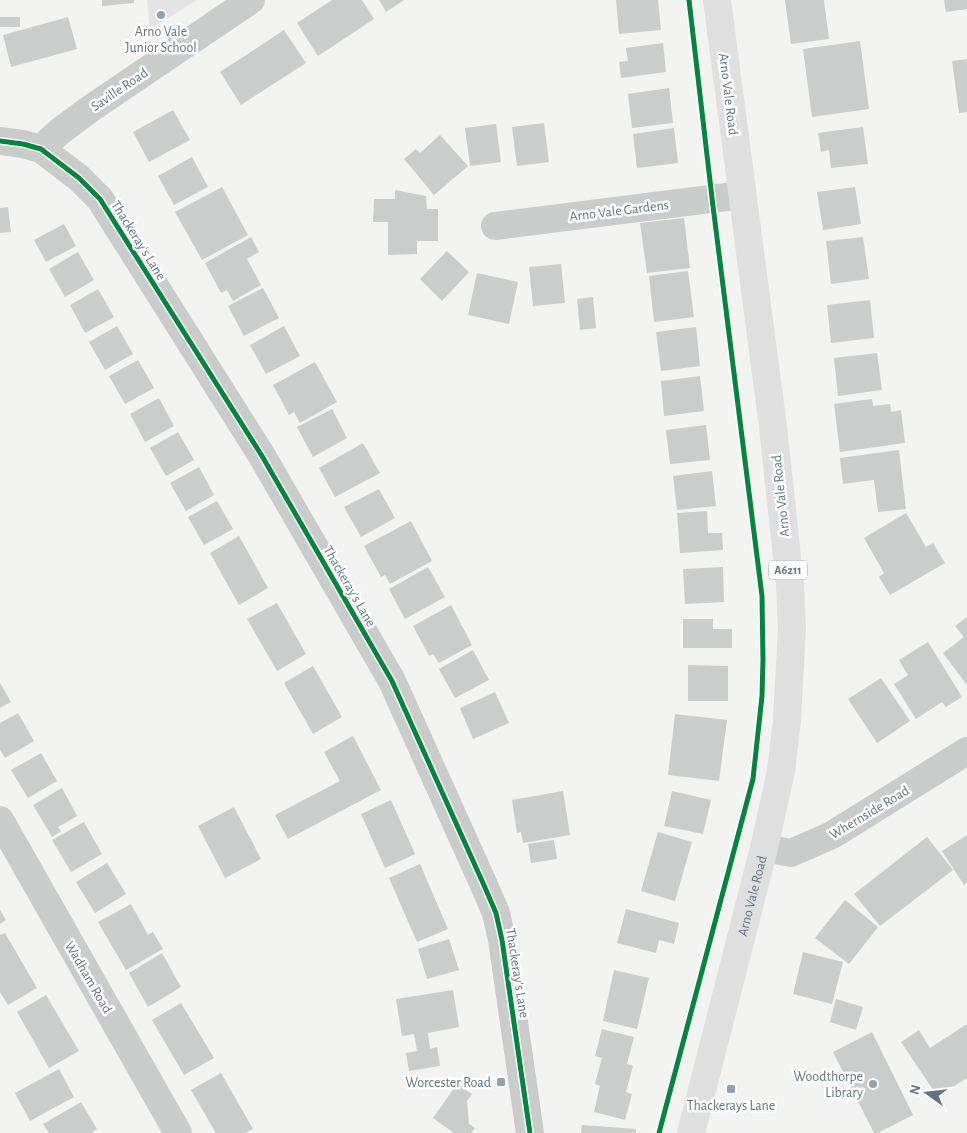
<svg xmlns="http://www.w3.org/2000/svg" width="967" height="1133" viewBox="0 0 967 1133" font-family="'Alegreya Sans',sans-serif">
<rect width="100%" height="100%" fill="#f3f3f1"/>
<polygon fill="#e3e4e3" points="147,0 197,0 150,29"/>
<g fill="#cbcccc">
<polygon points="102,0 134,0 134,3 102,6"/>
<polygon points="332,0 362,0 374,19 318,56 297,23"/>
<polygon points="379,0 404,0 386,12"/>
<polygon points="616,0 658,0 661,30 619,34"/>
<polygon points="785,0 824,0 829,39 791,44"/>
<polygon points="944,0 967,0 967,9 946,12"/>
<rect x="0" y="17" width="20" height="10"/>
<polygon points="68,17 77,49 11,67 3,35"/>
<polygon points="284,30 306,63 241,105 220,72"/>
<polygon points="860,41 869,109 812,117 803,49"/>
<polygon points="663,43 666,72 621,78 619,62 628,61 626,48"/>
<polygon points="967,59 967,112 959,113 952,61"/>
<polygon points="669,88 673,123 632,128 628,94"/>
<polygon points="173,110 190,140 149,162 133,132"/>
<polygon points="544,123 549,162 517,166 512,127"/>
<polygon points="496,124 501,162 470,166 465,128"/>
<polygon points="863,127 868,164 831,168 829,150 821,152 818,133"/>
<polygon points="674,128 678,163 637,168 633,134"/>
<polygon points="440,135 468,166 434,195 404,159 416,149 420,153"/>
<polygon points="192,157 208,187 174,205 158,176"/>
<polygon points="222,187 248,235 202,260 175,212"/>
<polygon points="855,187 861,224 823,230 817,192"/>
<polygon points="395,190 426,196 427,209 438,209 438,241 417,241 417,254 388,255 388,222 373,222 374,199 395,199"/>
<polygon points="8,207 11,232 0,233 0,208"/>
<polygon points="684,218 690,268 647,273 640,223"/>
<polygon points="64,224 76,246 46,262 34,240"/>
<polygon points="251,237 259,252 247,259 261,285 233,301 227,290 221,293 205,263"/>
<polygon points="863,237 869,279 831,284 826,241"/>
<polygon points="447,251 469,272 442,301 420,279"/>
<polygon points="78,252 94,280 65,297 49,269"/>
<polygon points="561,264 565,303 533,306 529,267"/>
<polygon points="688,271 694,317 654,322 649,276"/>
<polygon points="477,273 518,282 509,324 468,315"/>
<polygon points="263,288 279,318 244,336 228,306"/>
<polygon points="98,289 114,317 85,333 70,305"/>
<polygon points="593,297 596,328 580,330 577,299"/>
<polygon points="870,300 874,338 831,343 827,305"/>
<polygon points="117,326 133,354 105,370 89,342"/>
<polygon points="284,326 300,356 266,374 250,345"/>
<polygon points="696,327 700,366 661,371 656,332"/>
<polygon points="877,353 882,390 838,396 834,358"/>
<polygon points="138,360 154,388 125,404 109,376"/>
<polygon points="315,362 337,402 300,423 294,412 289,415 273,385"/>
<polygon points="700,376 704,411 664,416 661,381"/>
<polygon points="159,398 174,426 145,442 130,414"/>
<polygon points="872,399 873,406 890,404 891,412 901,410 905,443 840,452 834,404"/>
<polygon points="332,409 347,438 313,457 297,427"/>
<polygon points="706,425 710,460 670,464 666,430"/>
<polygon points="178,432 194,460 166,476 150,448"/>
<polygon points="363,443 380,473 335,497 319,468"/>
<polygon points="899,450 906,509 878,512 874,480 843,484 840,458"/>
<polygon points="199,467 214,495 186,511 170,483"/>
<polygon points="712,471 716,506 677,510 673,476"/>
<polygon points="379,489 395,518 361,537 344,507"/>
<polygon points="217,501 233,529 204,545 188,517"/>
<polygon points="707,511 708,533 722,533 723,550 680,553 677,513"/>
<polygon points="906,513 926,547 933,543 945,563 890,595 879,577 884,573 864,538"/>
<polygon points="411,521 432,561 390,584 385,575 381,577 364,546"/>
<polygon points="239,536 268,588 239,605 210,553"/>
<polygon points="428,567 445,597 405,619 389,589"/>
<polygon points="723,567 724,602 685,604 683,569"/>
<polygon points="277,603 306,654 277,671 247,619"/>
<polygon points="451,605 472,645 439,663 433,654 429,656 413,626"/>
<polygon points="967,617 967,685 943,653 964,637 955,626"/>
<polygon points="683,619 713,619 713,629 732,629 732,648 683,648"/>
<polygon points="928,642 962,697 946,707 942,702 916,719 894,684 908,675 899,660"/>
<polygon points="473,650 489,680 455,698 439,669"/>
<polygon points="688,665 728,666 728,701 688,701"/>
<polygon points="313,666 342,717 313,734 284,683"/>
<polygon points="881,678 910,721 877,743 848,699"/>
<polygon points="0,683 11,702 0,708"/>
<polygon points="495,692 509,723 473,739 460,708"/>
<polygon points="18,713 34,741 5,758 0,750 0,723"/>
<polygon points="675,714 727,720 719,781 668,775"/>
<polygon points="353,736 381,790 288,839 275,815 340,781 324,752"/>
<polygon points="41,753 57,781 28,798 11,770"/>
<polygon points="62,788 77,816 58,827 61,831 52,837 33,805"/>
<polygon points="563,791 570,835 523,843 521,832 517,833 512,800"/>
<polygon points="672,791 711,800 703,834 664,826"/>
<polygon points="391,800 415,854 385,868 361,814"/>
<polygon points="234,807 261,859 225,878 198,826"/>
<polygon points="84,822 102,854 71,872 52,840"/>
<polygon points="658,832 692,842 675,901 641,891"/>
<polygon points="967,835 967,882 964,885 942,851"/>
<polygon points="927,837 953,870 880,926 854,894"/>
<polygon points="554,840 557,859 531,863 528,844"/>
<polygon points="107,863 126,894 95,913 76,882"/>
<polygon points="420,864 448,929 417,942 389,878"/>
<polygon points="845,900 878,927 849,964 815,938"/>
<polygon points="131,904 148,935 153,932 163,949 126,970 98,922"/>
<polygon points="626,909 679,923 674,944 659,940 656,953 617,943"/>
<polygon points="0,910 6,920 0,924"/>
<polygon points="5,933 37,988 8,1005 0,992 0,935"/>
<polygon points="449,939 459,970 427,979 418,949"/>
<polygon points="803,952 843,962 832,1004 793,994"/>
<polygon points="162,953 181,987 148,1007 129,973"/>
<polygon points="614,970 649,978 637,1029 603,1021"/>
<polygon points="453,990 459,1027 428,1033 430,1049 437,1047 440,1066 409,1071 406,1053 417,1051 414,1034 402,1036 396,999"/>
<polygon points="46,995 79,1051 49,1068 17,1012"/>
<polygon points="836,999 863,1007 856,1030 830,1022"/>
<polygon points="181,1003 214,1058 184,1075 152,1020"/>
<polygon points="967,1024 967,1078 938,1097 901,1042 919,1030 930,1048"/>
<polygon points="602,1029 634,1037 627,1064 633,1066 626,1092 632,1094 625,1120 594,1112 600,1086 595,1084 602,1058 595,1056"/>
<polygon points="872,1032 913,1115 878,1133 874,1133 833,1052"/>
<polygon points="59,1069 74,1097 30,1121 15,1093"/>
<polygon points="221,1073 253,1129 245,1133 216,1133 191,1090"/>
<polygon points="457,1084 472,1094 467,1101 469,1124 475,1128 471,1133 454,1133 433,1118"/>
<polygon points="81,1102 97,1129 91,1133 49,1133 43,1124"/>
<polygon points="582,1125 636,1129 636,1133 581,1133"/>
</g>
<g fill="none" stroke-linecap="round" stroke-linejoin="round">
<g stroke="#cacccc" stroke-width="28">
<polyline points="495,226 742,195"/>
<polyline points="0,820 178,1133"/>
<polyline points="764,848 791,853 832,835 967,751"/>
</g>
<g stroke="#cacccc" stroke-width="28">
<polyline points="0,141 23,144 41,149 79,178 100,199 262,456 392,681 483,883 496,913 502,940 530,1133"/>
<polyline points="41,149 59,132 90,109 251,0"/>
</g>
<path stroke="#dfdfe0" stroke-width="28" id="s1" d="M691 1133 764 848 781 771 787 720 792 629 790 585 773 427 717 0"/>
<defs>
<g id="cycleway">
<polyline points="0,141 23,144 41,149 79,178 100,199 262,456 392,681 483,883 496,913 502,940 530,1133"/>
<polyline points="659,1133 753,779 762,696 763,660 762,596 712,198 689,0"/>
</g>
</defs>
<use href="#cycleway" stroke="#fff" stroke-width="8"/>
<use href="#cycleway" stroke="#00873e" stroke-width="5"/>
</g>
<g fill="#95a0a8" stroke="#fff" stroke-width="2">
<circle cx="161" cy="15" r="5"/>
<rect x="496" y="1077" width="10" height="10" rx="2.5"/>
<circle cx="873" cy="1084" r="5"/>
<rect x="726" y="1084" width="10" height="10" rx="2.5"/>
</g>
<g text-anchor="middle" stroke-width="5" stroke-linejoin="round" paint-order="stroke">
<rect fill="#fff" stroke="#929ea6" stroke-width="1" x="769" y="560.5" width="38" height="19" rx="4"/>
<g font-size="12" font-weight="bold" fill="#637480">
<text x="788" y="574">A6211</text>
</g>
<g font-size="14" fill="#637480" stroke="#fff">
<text x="161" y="36">Arno Vale<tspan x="161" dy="16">Junior School</tspan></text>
<text x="863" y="1081" text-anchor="end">Woodthorpe<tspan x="863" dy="16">Library</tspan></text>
<text x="491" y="1087" text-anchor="end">Worcester Road</text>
<text x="731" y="1110">Thackerays Lane</text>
</g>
<g font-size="14" fill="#637480" stroke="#fff">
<text transform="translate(119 89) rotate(-34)" y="5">Saville Road</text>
<text transform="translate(729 94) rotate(83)" y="5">Arno Vale Road</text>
<text transform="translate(619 210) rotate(-7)" y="5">Arno Vale Gardens</text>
<text transform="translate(139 240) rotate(58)" y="5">Thackeray's Lane</text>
<text transform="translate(780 496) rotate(-96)" y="5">Arno Vale Road</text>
<text transform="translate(350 586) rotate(60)" y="5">Thackeray's Lane</text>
<text transform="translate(869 812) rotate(-31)" y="5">Whernside Road</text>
<text dy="5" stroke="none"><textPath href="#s1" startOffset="245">Arno Vale Road</textPath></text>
<text transform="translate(518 973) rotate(81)" y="5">Thackeray's Lane</text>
<text transform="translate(89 977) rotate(60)" y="5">Wadham Road</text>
</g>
</g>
<g transform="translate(927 1093) rotate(285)" stroke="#ffffff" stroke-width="4" paint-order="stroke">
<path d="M0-4L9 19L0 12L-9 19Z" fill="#637480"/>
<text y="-8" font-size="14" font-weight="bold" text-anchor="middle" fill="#637480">N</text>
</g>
</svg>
